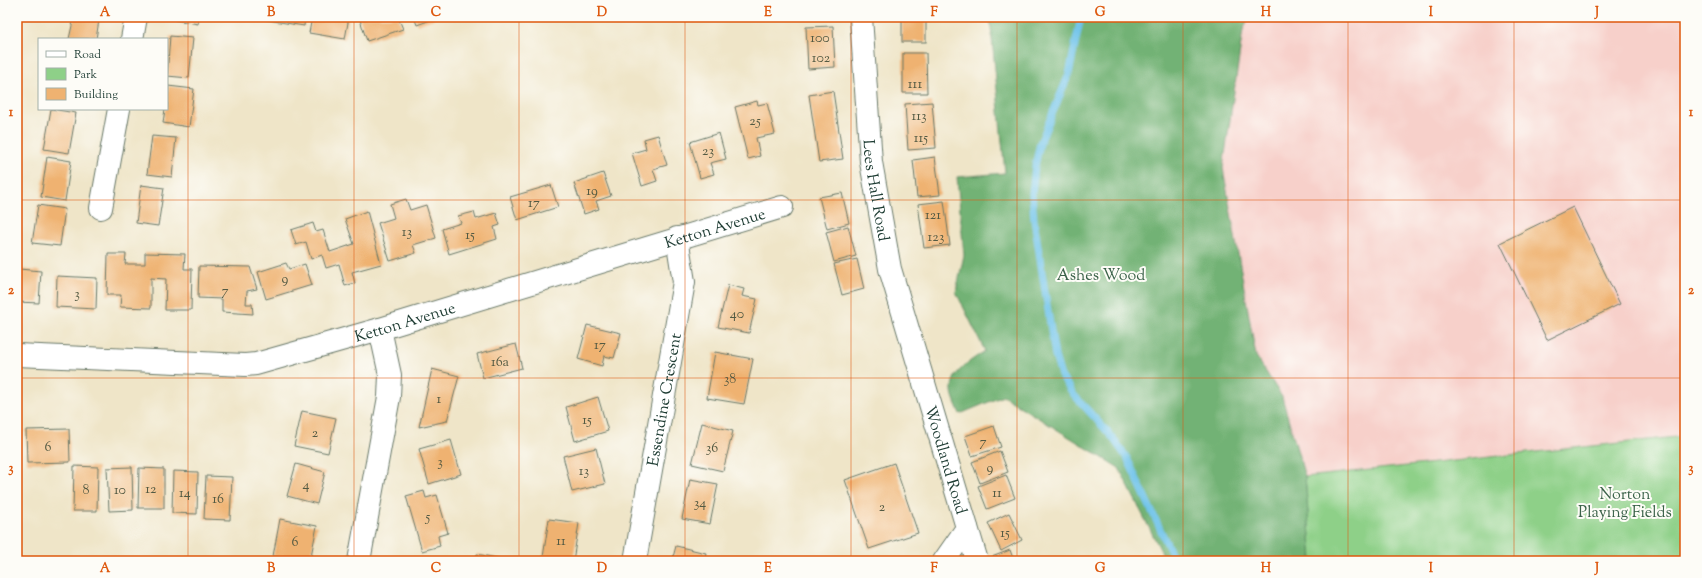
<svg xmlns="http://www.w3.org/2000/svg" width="1702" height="578" viewBox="0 0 1702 578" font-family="'Sorts Mill Goudy',serif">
<rect width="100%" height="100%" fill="#fdfcf7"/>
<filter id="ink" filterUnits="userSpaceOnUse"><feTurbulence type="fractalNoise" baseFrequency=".025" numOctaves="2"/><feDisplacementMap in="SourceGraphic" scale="8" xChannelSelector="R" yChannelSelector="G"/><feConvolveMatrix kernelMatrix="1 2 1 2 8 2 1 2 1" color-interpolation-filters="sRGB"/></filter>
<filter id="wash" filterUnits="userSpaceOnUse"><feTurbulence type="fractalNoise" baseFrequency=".012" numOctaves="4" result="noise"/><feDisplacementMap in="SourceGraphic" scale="16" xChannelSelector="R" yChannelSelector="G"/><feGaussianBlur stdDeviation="0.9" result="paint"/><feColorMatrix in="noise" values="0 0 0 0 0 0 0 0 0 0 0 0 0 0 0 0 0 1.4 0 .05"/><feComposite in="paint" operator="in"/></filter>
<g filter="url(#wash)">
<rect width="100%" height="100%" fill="#efe5c8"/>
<polygon fill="#f7d0ca" points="1249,17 1685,17 1685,436 1305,477 1282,397 1256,356 1223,168 1243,30"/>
<polygon fill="#8ed088" stroke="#56865e" points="1685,436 1685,561 1312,561 1305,477"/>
<path fill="#72b274" stroke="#487854" d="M1012 17H1249L1243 30 1223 168 1256 356 1282 397 1305 477 1312 561H1166L1119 468 1003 396 960 414C957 406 952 397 952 390 951 371 972 360 985 351L956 292 964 255 957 177 1005 173 990 18Z"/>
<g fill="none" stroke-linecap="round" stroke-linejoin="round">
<polyline stroke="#6ec3ea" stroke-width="7" points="1081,17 1069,74 1040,143 1035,166 1032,194 1034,220 1055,356 1061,376 1074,395 1113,438 1127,458 1175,561"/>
</g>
<g id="blocks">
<g fill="#efb271">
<polygon points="74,17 99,20 96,39 69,39"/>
<polygon points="175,17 199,17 198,24 175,20"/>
<polygon points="263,17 305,17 304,26 262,19"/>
<polygon points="312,17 349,17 345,39 309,33"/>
<polygon points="359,17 398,17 403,29 367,41"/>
<polygon points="414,17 439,17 417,25"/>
<rect x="902" y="17" width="24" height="25"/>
<polygon points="833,26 835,67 808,69 806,27"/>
<polygon points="170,36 193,38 189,78 167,76"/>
<polygon points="903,53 926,53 927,93 903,93"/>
<polygon points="168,86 194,89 189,127 163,123 165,109 167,109"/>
<polygon points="833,91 843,159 819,162 809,95"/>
<polygon points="757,101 758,105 767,103 775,134 756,138 760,156 748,159 735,107"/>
<polygon points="932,102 936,148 908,150 905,104"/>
<polygon points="51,109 76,113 69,153 44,149"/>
<polygon points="719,133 726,159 710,163 714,174 700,178 690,142"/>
<polygon points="658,135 667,165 653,169 657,181 642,186 632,153 646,149 644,139"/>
<polygon points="152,136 176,138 172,177 147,174"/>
<polygon points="47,157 71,161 65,201 41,197"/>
<polygon points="935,157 940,195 917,197 913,160"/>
<polygon points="603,173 611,196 596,201 599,209 584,214 574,183"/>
<polygon points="141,185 164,188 158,226 136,223"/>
<polygon points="551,185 558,207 517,220 510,197"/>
<polygon points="842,193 849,223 827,229 819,197"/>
<polygon points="406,199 410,210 426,205 436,238 413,245 416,253 390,261 378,223 394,218 390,204"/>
<polygon points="944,201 950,245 924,248 918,204"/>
<polygon points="38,205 65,209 60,246 32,243"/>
<polygon points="1573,207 1620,304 1547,340 1500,243"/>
<polygon points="367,211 381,264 352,272 355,283 345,286 339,264 326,268 322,255 311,259 306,242 296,245 291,230 313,223 316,232 323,230 330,252 354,244 345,219"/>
<polygon points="474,212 476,219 496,213 500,225 494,227 497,239 449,254 442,229 461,223 458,216"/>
<polygon points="848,226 856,256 834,262 826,232"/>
<polygon points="145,253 185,254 184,269 192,269 191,310 165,310 166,279 151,278 151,308 120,307 121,295 107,295 108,254 126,254 125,264 145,264"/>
<polygon points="857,259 864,289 842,295 834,264"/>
<polygon points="286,263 289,269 305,264 312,285 266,299 258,272"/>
<polygon points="199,266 250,267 257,289 247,291 246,304 252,304 253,314 222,312 222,299 198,298"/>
<polygon points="19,269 41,271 39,303 17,302"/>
<polygon points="57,276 97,278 96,309 56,307"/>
<polygon points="728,285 744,289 742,296 757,299 749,333 718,327"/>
<polygon points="587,325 621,333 614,358 604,356 602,366 578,359"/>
<polygon points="516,344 522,368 483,378 477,354"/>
<polygon points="715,352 753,359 744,404 707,398"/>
<polygon points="432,369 459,376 447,421 419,427"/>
<polygon points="598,397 608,431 575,441 566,407"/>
<polygon points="302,411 336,418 328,453 294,446"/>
<polygon points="702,423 733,431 723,471 692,464"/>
<polygon points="994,426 1001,447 972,456 965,436"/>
<polygon points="69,429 70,462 27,463 26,430"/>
<polygon points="451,440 461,474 429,484 419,449"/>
<polygon points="596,448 605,484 572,492 563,456"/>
<polygon points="1000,451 1008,472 980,483 972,462"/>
<polygon points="894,463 918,533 869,549 845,480"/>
<polygon points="296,464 325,472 317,504 287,496"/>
<polygon points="74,466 98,467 97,511 73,511"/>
<polygon points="132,467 133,510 109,511 107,468"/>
<polygon points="139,468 164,469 164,508 138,508"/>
<polygon points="173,471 198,472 197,514 172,513"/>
<polygon points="1006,475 1015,498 987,509 978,486"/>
<polygon points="206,476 232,477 230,520 204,519"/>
<polygon points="690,479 718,484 710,524 682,519"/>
<polygon points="424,491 426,498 437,495 448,533 438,536 440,546 422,551 406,496"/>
<polygon points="1009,513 1022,540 1001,551 988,523"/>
<polygon points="280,519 317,526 310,561 298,561 273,556"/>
<polygon points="549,519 579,523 573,561 543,557"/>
<polygon points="676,546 706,553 704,561 672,561"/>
<polygon points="1010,550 1014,561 990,561 989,558"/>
<polygon points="477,554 506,560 506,561 475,561"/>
</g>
</g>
</g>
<g filter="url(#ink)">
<use href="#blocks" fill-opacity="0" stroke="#687868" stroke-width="1"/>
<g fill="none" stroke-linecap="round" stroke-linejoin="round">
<defs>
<g id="minor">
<path id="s1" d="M861 17 871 162 890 269 977 561"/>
<polyline points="132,39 136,17"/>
<polyline points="101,208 119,109"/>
<path id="s2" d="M17 355 245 365 256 364 380 329 782 207"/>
<polyline points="359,561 389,397 390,375 380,329"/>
<path id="s3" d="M635 561 684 282 677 238"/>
<polyline points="944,561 967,528"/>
</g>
</defs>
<use href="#minor" stroke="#687868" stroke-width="24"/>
<use href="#minor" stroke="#fff" stroke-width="22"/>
</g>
</g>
<path fill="none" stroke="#de580e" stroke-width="1" stroke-opacity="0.55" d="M188 17V561M354 17V561M519 17V561M685 17V561M851 17V561M1017 17V561M1183 17V561M1348 17V561M1514 17V561M17 200H1685M17 378H1685"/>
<g text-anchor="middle" stroke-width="4" stroke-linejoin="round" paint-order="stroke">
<g font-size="14" fill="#535a43">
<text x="820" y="42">100</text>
<text x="821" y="62">102</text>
<text x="915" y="88">111</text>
<text x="919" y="120">113</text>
<text x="755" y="125">25</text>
<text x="921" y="142">115</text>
<text x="708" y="155">23</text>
<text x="592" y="195">19</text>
<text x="534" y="207">17</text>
<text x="933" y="219">121</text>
<text x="407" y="236">13</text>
<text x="470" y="239">15</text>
<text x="936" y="241">123</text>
<text x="285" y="283">9</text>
<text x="225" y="295">7</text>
<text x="77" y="298">3</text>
<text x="737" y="318">40</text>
<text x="600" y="349">17</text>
<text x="500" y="366">16a</text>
<text x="730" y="383">38</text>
<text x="439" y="403">1</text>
<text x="587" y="424">15</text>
<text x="315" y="437">2</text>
<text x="983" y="446">7</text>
<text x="48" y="451">6</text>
<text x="712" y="452">36</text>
<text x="440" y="466">3</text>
<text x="990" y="472">9</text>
<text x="584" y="475">13</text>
<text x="306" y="489">4</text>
<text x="151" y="493">12</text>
<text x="86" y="494">8</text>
<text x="120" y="494">10</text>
<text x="185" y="497">14</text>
<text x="997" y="497">11</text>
<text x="218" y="503">16</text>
<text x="700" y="507">34</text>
<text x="882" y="511">2</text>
<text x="428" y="521">5</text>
<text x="1005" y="537">15</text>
<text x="561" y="545">11</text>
<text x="295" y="546">6</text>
</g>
<g font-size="16" fill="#1f3d34" stroke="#fdfcf7">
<text dy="6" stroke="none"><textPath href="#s1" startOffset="174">Lees Hall Road</textPath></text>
<text dy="6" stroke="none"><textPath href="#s2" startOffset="718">Ketton Avenue</textPath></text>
<text dy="6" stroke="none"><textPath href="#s2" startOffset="394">Ketton Avenue</textPath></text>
<text dy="6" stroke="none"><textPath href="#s3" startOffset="164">Essendine Crescent</textPath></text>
<text dy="6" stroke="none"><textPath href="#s1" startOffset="453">Woodland Road</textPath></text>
</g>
<g font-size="16" fill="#3b6249" stroke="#fdfcf7">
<text x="1101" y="280">Ashes Wood</text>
<text x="1625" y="499">Norton<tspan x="1625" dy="18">Playing Fields</tspan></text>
</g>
</g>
<rect width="1702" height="578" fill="none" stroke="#fdfcf7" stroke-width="44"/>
<rect x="38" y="38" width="130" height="72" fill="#fdfcf7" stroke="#a4b0a9"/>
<rect x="46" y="51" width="20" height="6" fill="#ffffff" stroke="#a4b0a9"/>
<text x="74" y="58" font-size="12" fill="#1f3d34">Road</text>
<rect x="46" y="68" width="20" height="12" fill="#8ed088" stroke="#a4b0a9"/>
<text x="74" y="78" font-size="12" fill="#1f3d34">Park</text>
<rect x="46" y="88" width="20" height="12" fill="#efb271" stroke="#a4b0a9"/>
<text x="74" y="98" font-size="12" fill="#1f3d34">Building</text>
<rect x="22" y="22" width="1658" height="534" fill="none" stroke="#de580e" stroke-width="1.5"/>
<g font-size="13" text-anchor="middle" font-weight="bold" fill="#de580e">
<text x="105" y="16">A</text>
<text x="271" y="16">B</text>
<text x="436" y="16">C</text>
<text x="602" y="16">D</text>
<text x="768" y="16">E</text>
<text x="934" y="16">F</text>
<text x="1100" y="16">G</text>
<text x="1266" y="16">H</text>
<text x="1431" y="16">I</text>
<text x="1597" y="16">J</text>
<text x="11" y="116">1</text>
<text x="1691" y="116">1</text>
<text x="11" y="294">2</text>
<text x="1691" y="294">2</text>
<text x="11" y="472">3</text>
<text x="1691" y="472">3</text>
<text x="105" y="572">A</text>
<text x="271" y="572">B</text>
<text x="436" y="572">C</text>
<text x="602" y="572">D</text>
<text x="768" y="572">E</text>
<text x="934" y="572">F</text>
<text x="1100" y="572">G</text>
<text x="1266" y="572">H</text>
<text x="1431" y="572">I</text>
<text x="1597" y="572">J</text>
</g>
</svg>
